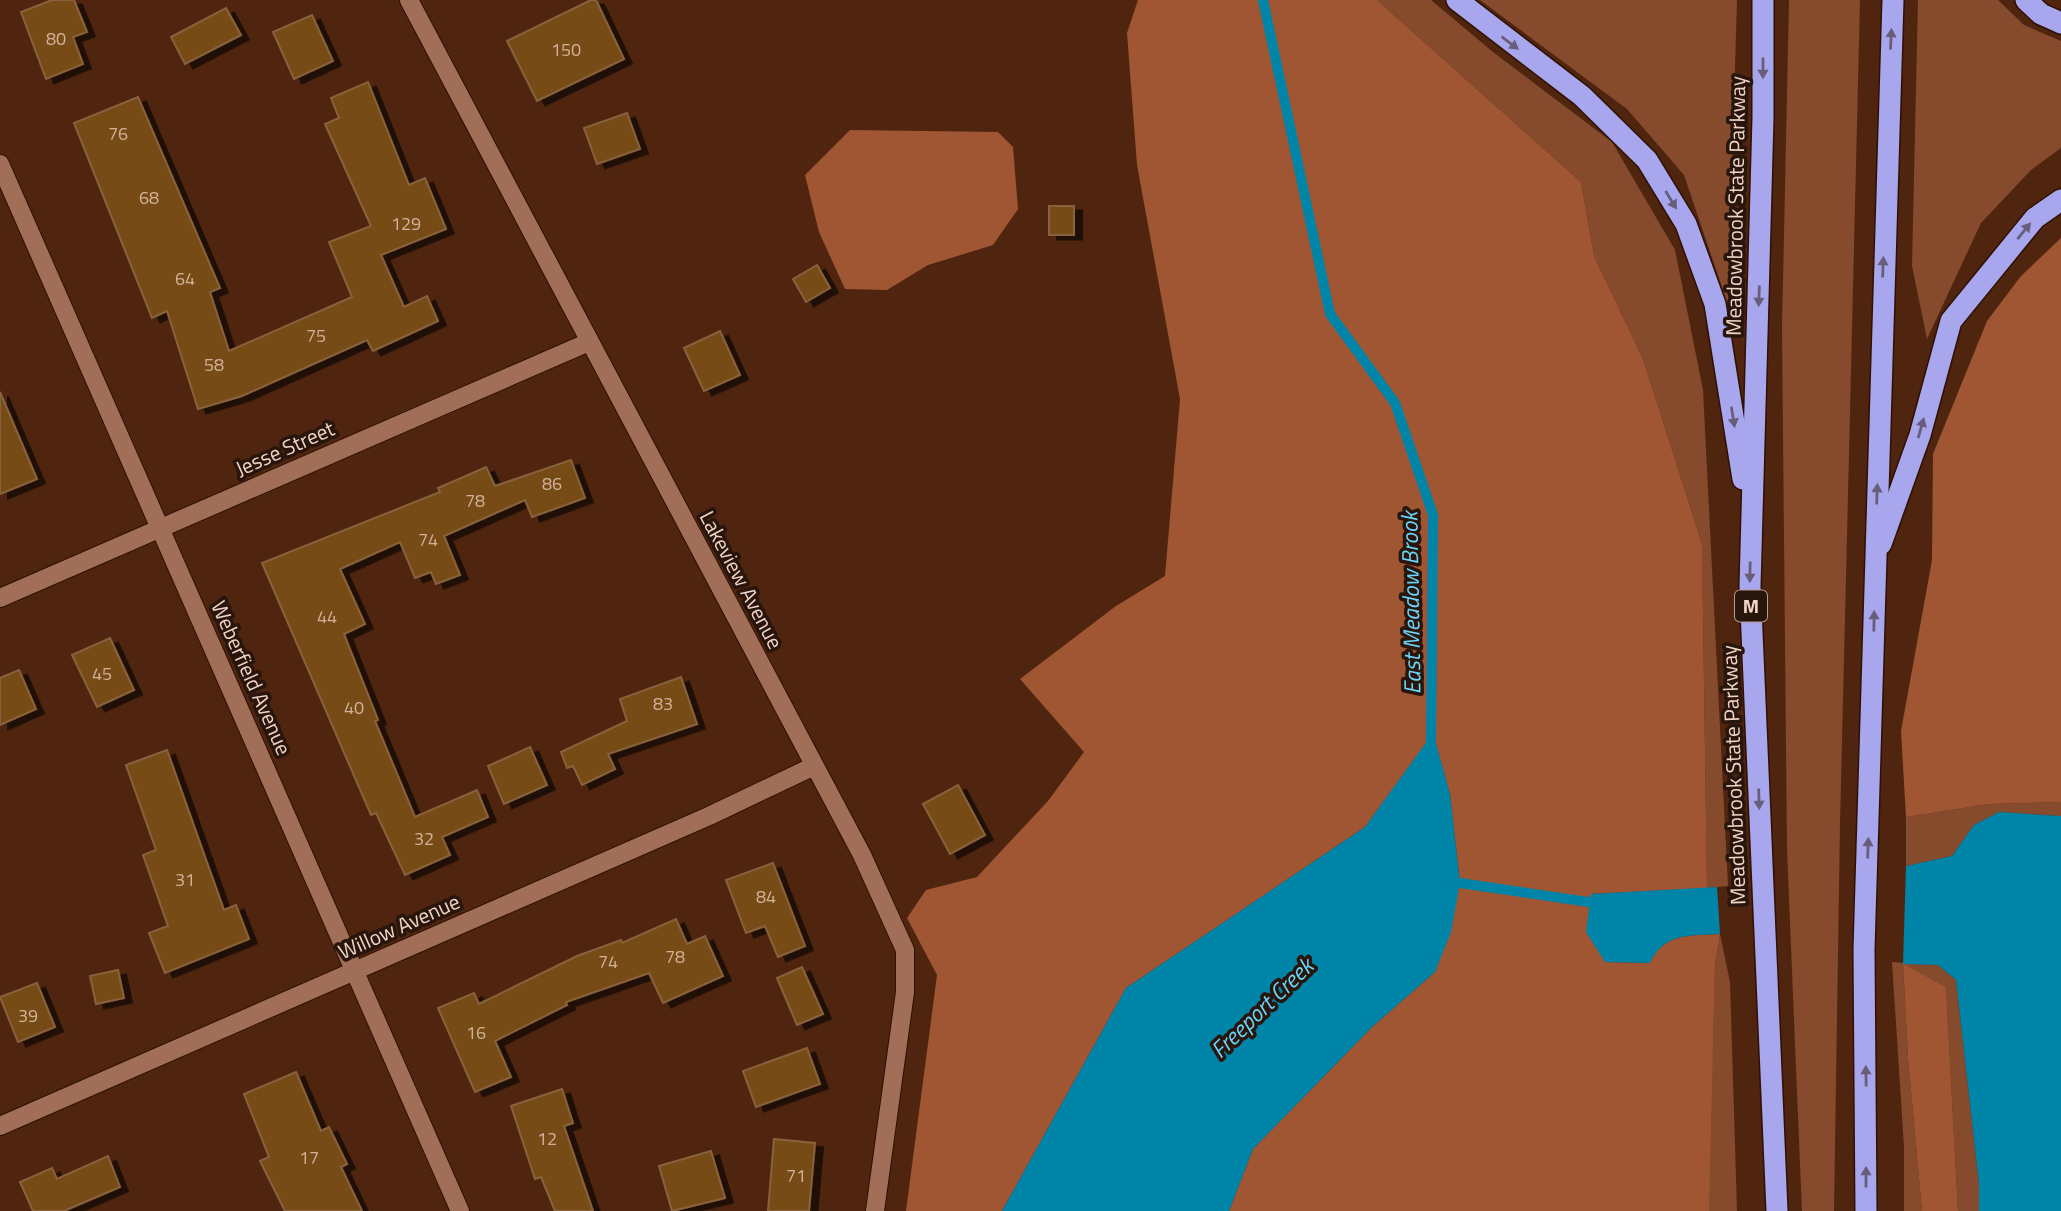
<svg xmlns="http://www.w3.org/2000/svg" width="2061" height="1211" viewBox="0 0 2061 1211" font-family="'Titillium Web',sans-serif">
<defs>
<filter id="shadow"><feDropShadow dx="8" dy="4.5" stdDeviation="0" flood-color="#0009"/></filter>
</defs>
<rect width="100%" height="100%" fill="#50250f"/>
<g fill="#864a2d">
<polygon points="1377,0 1431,0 1493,52 1612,142 1675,250 1703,390 1728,886 1707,888 1702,544 1643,359 1594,256 1581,182"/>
<polygon points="1480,0 1737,0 1728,305 1684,175 1627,109"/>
<polygon points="1789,0 1860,0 1840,823 1834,1211 1802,1211 1787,850 1782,327"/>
<polygon points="1918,0 1998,0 2024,25 2061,41 2061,148 2031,170 1981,223 1927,339 1912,266"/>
<polygon points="2061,802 2061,816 1999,812 1974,825 1952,856 1906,866 1906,817 1989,804"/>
<polygon points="1720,934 1730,982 1737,1211 1709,1211 1708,1203 1715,965"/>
<polygon points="1892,962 1938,965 1956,980 1979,1184 1979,1211 1958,1211 1946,987 1903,965 1908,1058 1922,1211 1904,1211 1904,1147"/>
</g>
<g fill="#a05633">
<path d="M1138 0H1377L1581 182 1594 256 1643 359 1702 544 1707 888 1591 894 1605 962 1649 963C1665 932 1690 936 1720 934L1715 965 1709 1211H1229L1253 1149 1372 1027 1435 972 1460 883 1450 794 1433 734 1365 827 1126 988 1002 1211H906L937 975 907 918 926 890 977 877 1048 801 1084 752 1020 679 1116 606 1165 576 1180 399 1137 165 1127 33Z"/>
<polygon points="850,130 998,132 1013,147 1018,209 993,245 928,265 887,290 845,289 819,232 805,175"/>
<polygon points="2061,238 2061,802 1989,804 1906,817 1901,731 1932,560 1933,454 1987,321 2021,276"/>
<polygon points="1903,964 1946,987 1958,1211 1922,1211 1908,1058"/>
</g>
<g fill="#0084a8">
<polygon points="1433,733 1450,794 1460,883 1451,932 1435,972 1372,1027 1253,1149 1229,1211 1002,1211 1126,988 1365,827"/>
<polygon points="1999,812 2061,816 2061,1211 1979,1211 1979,1184 1956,980 1938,965 1903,964 1906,866 1952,856 1974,825"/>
<path d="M1717 887 1720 934C1690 936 1664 932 1650 963L1605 962 1586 932 1591 894Z"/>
</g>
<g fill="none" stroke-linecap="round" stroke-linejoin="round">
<g stroke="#0084a8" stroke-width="10">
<polyline points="1263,0 1330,314 1395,403 1433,515 1431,744"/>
<polyline points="1460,883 1602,904"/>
</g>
</g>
<g fill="#764b18" stroke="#88623c" stroke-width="2" filter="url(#shadow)">
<polygon points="52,0 74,0 87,32 73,37 83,64 46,79 21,12"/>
<polygon points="591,0 596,0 624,59 537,101 507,41"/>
<polygon points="226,8 241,35 185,64 171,37"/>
<polygon points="312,15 333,61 294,79 273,32"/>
<polygon points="368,82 409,185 425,178 446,229 381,255 404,307 427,296 438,321 373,351 367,340 242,396 198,409 167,311 152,318 74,123 138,97 220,288 210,292 229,351 352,297 329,242 371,226 325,124 339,118 331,98"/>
<polygon points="627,113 640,149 597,164 584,128"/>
<rect x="1049" y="206" width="25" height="29"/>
<polygon points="817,265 830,288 806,302 793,279"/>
<polygon points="720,331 740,375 704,391 684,348"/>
<polygon points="0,392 37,479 0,494"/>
<polygon points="571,460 585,498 532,517 525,500 444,536 460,575 436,584 431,572 415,578 400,542 340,569 365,624 344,634 378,720 375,721 415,817 477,790 488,817 442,837 450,855 405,875 376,813 371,815 262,563 440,492 438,488 486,467 495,486"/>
<polygon points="110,638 134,690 97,707 72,655"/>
<polygon points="19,670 36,709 0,725 0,678"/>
<polygon points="681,677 697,724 608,754 615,769 582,785 573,766 567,768 561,752 627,721 620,699"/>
<polygon points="530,747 547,785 504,804 488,766"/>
<polygon points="167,750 224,910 236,905 249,939 165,973 149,933 168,926 143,855 156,850 126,765"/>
<polygon points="958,785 985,835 950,854 923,804"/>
<polygon points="773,863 805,946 778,957 765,926 746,933 726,880"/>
<polygon points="676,919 687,944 705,936 723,976 663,1003 649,973 566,1002 567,1005 495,1041 511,1077 475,1092 438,1008 474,993 479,1004 577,956 621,940 622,943"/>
<polygon points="802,967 823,1014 797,1025 777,978"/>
<polygon points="118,970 124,998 96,1004 90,976"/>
<polygon points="37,983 55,1027 18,1042 0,997"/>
<polygon points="807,1048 820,1084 756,1107 743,1071"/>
<polygon points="296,1072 321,1131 329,1127 347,1164 341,1167 362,1211 285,1211 260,1161 269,1157 244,1094"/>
<polygon points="562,1089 573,1123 564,1126 593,1211 555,1211 541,1177 535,1179 511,1106"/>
<polygon points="774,1139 815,1143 809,1211 768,1211"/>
<polygon points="711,1151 725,1198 672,1211 659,1166"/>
<polygon points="108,1156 120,1187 64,1211 33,1211 20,1182 52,1168 57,1179"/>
</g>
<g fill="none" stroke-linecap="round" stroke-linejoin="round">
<defs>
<g id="minor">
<polyline points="409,0 862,855 905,950 905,992 875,1211"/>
<polyline points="0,164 460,1211"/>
<polyline points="0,598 589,342"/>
<polyline points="0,1126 709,816 814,766"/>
</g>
<g id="motorway">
<polyline points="1457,0 1582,96 1647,160 1686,224 1715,304 1743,479"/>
<polyline points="1763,0 1763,118 1750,586 1777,1211"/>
<polyline points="2026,0 2041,14 2061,23"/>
<polyline points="1881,544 1920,435 1951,321 2035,218 2061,200"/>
<polyline points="1866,1211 1864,949 1893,0"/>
</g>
</defs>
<use href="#minor" stroke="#2f1002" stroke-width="20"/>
<use href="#motorway" stroke="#2f1002" stroke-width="24"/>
<use href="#minor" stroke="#a16f58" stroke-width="18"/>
<use href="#motorway" stroke="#a8a6ec" stroke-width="21"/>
</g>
<defs><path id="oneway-solid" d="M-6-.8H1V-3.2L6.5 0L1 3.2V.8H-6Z" transform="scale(1.75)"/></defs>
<g fill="#685e7c">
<use href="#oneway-solid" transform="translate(1891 39) rotate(-87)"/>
<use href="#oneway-solid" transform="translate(1510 43) rotate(37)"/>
<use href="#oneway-solid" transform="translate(1763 68) rotate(90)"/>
<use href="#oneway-solid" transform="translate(1671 200) rotate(59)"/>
<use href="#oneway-solid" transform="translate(2024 231) rotate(-51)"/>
<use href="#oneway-solid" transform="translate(1883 267) rotate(-88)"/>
<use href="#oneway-solid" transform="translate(1759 296) rotate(92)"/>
<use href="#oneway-solid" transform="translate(1733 417) rotate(81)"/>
<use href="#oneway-solid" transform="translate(1921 428) rotate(-74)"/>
<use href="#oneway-solid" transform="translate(1877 494) rotate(-88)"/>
<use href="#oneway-solid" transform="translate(1750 572) rotate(91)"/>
<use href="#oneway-solid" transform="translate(1874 621) rotate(-89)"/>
<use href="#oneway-solid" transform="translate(1759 799) rotate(88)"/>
<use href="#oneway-solid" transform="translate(1868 848) rotate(-88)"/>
<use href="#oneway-solid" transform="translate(1866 1076) rotate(-91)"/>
<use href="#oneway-solid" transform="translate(1866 1177) rotate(-90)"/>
</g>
<g text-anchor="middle" stroke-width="7" stroke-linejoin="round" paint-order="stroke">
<g font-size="18" fill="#d2b29b">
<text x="56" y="45">80</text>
<text x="566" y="56">150</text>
<text x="118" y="140">76</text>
<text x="149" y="204">68</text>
<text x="406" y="230">129</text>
<text x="185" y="285">64</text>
<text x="316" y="342">75</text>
<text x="214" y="371">58</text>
<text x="552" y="490">86</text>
<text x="475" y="507">78</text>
<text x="428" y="546">74</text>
<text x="327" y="623">44</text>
<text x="102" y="680">45</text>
<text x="663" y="710">83</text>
<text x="354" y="714">40</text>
<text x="424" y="845">32</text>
<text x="185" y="886">31</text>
<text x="766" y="903">84</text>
<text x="675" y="963">78</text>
<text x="608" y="968">74</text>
<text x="28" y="1022">39</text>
<text x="476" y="1039">16</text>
<text x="547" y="1145">12</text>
<text x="309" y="1164">17</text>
<text x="796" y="1182">71</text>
</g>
<rect fill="#28150c" stroke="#b59b8f" stroke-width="2" x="1735" y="590.5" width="32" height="31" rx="5"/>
<g font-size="19" font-weight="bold" fill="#f1d4c7">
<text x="1751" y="613">M</text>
</g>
<g font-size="21" fill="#f1d4c7" stroke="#28150c">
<text transform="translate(1736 206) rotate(-89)" y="7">Meadowbrook State Parkway</text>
<text transform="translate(285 449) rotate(-24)" y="7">Jesse Street</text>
<text transform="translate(741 580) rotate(62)" y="7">Lakeview Avenue</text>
<text transform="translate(251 678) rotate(66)" y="7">Weberfield Avenue</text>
<text transform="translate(1734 775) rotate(-92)" y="7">Meadowbrook State Parkway</text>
<text transform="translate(399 927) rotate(-24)" y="7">Willow Avenue</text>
</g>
<g font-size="23" font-style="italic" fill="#6cd5fc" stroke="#28150c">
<text transform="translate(1411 603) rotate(-91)" y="8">East Meadow Brook</text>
<text transform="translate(1262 1008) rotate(-44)" y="8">Freeport Creek</text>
</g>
</g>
</svg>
